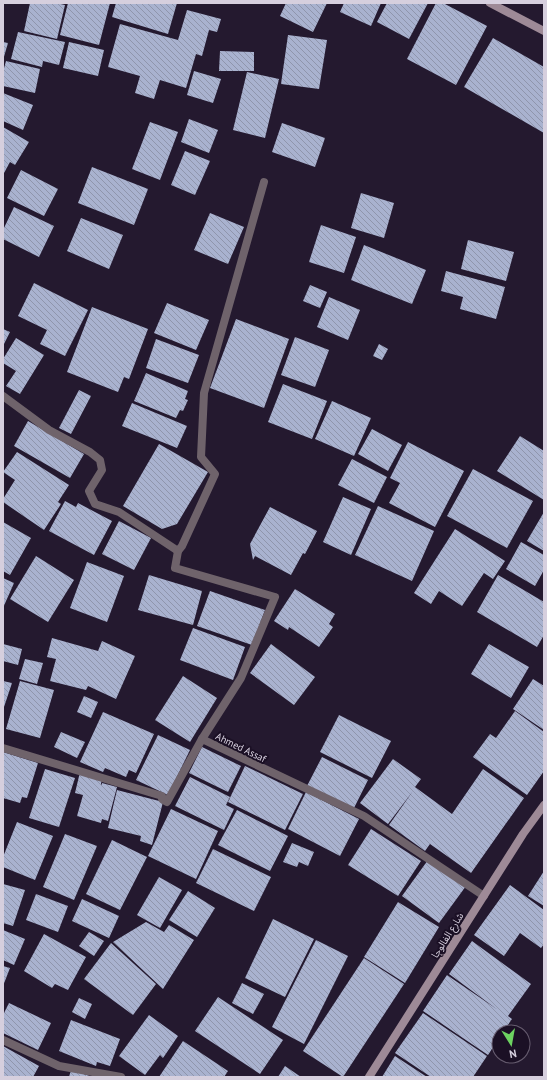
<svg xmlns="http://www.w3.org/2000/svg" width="547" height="1080" viewBox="0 0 547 1080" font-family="'PT Sans','Noto Sans Arabic',sans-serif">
<defs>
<pattern id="building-back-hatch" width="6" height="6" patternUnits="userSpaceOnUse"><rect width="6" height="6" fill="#a9b2cf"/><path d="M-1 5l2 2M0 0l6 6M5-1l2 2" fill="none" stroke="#8f95ac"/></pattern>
</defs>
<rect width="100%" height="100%" fill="#24192f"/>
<g fill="url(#building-back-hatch)">
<polygon points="30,3 56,3 65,5 57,39 24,31"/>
<polygon points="68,3 110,3 99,45 60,35"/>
<polygon points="116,3 177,3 168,34 112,17"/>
<polygon points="286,3 327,3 313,32 280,16"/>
<polygon points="344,3 381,3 371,26 340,12"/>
<polygon points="387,3 428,3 409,39 377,22"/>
<polygon points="436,3 443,3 487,26 456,85 407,59"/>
<polygon points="187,10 221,19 217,32 209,30 202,56 196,54 186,88 160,80 154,99 135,93 140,76 108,67 120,24 178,40"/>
<polygon points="18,32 65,42 59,65 43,61 42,67 11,59"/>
<polygon points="288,35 327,40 319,89 281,84"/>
<polygon points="493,38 544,67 544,133 464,87"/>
<polygon points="3,42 8,43 3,60"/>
<polygon points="69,42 104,50 98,76 63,68"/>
<polygon points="220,51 254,52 254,71 219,71"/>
<polygon points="6,61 40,69 35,93 3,86 3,72"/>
<polygon points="194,71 221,79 213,103 187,95"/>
<polygon points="247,72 279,79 265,138 233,130"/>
<polygon points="3,93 33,105 23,130 3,121"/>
<polygon points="189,119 218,130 209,153 181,142"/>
<polygon points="150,122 178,132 160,180 132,169"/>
<polygon points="282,123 325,138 315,167 272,152"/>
<polygon points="3,127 29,142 15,165 10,162 3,175"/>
<polygon points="185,151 210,161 195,195 171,185"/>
<polygon points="92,167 148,189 134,225 78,203"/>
<polygon points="21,170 58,189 44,216 7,198"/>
<polygon points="361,193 394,203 384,238 351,228"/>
<polygon points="14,207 54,226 39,257 3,239 3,230"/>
<polygon points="210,213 244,227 228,264 194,250"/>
<polygon points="81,218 123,235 109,269 67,251"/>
<polygon points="321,225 356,237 344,273 309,262"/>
<polygon points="468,240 514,252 506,281 461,269"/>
<polygon points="364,245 426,270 412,304 351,280"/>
<polygon points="446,271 505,287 496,319 460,309 463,297 441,291"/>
<polygon points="34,283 88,310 65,356 40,344 47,330 18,316"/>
<polygon points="310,285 327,292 320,308 303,301"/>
<polygon points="329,297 360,310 348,340 317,327"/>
<polygon points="167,303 209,320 196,350 154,333"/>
<polygon points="92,307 148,329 129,379 124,377 118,392 67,372"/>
<polygon points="236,319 289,339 264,408 210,388"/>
<polygon points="3,329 10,332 3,346"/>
<polygon points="295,337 329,350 315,387 281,375"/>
<polygon points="16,338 44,355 20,394 6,386 16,371 3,363 3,359"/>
<polygon points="156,339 199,355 188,383 146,368"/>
<polygon points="379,344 388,349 382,360 373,356"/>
<polygon points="146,373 188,391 185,399 188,400 183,411 180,410 176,418 134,401"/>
<polygon points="283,384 327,401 312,439 268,422"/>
<polygon points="79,390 91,396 71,434 59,428"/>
<polygon points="332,401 371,418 354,456 315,439"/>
<polygon points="132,403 187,426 177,448 122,426"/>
<polygon points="28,421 84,454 70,478 14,446"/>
<polygon points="372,429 402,445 388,471 358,454"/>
<polygon points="520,436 544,451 544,500 497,471"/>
<polygon points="408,442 464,471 435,527 389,503 400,483 390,478"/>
<polygon points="159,444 208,472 177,524 162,529 123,506"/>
<polygon points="17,452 69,485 58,502 61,504 44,530 3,502 3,499 15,480 3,472"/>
<polygon points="352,459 387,477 374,503 338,485"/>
<polygon points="473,469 533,501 507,548 447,516"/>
<polygon points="343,497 371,509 351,555 323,542"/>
<polygon points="65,501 76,507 78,503 112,521 94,555 49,531"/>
<polygon points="378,506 434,531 412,581 355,555"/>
<polygon points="270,507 317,531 305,554 303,553 291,575 255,556 253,560 250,544"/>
<polygon points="544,512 544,551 527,541"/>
<polygon points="119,521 151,538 134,570 102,554"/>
<polygon points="3,522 31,538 10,575 3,571"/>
<polygon points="455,529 505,561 493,579 484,573 462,606 439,591 431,604 414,593"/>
<polygon points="521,542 544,555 544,570 535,586 506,569"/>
<polygon points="36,556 74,580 48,622 10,599"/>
<polygon points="87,562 124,576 107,622 70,608"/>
<polygon points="149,575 202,591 193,625 138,610"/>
<polygon points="498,575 544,602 544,635 537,647 477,612"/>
<polygon points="3,578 14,583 3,608"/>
<polygon points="295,589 335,614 329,624 333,627 319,647 289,627 288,630 274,621"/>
<polygon points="210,591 265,610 252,645 197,626"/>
<polygon points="193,628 245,647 233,680 180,660"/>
<polygon points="52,638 98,651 102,641 135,656 116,699 88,686 86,690 50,681 56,659 47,657"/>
<polygon points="3,644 22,649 18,665 3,661"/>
<polygon points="271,644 315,677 294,705 250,673"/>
<polygon points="489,644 529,667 511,698 471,674"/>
<polygon points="25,659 43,663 37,684 19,679"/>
<polygon points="183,676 217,698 190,742 155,720"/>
<polygon points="533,679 544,686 544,730 513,709"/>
<polygon points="3,681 12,683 3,710"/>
<polygon points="20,681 54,690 40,738 6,729"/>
<polygon points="84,696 98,702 91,718 77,712"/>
<polygon points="515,711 544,732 544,771 527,795 473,757 490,734 496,738"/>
<polygon points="103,712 154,734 136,773 129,770 126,777 105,768 103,772 80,762"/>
<polygon points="339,715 391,741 372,778 320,752"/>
<polygon points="61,732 85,742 77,758 54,747"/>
<polygon points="158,735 190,750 168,795 136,780"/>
<polygon points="202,747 241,766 228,792 189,773"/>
<polygon points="3,752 38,763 27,798 22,797 20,803 3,798"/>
<polygon points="322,757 368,780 353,810 307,786"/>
<polygon points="393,759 421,779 415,787 452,814 483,769 524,798 471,873 430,844 447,820 425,851 389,825 413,791 388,824 360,803"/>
<polygon points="245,766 303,794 285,830 228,802"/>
<polygon points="45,769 75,778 59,827 29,818"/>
<polygon points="80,772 102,778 101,784 102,785 102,783 117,787 108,821 102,819 101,823 77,816 83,795 75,793"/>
<polygon points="190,777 230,797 226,805 234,809 224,830 175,806"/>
<polygon points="117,790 163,802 152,845 140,841 141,836 108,828"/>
<polygon points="306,792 359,819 340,856 288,829"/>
<polygon points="171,809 218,831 196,879 148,856"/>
<polygon points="237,810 288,836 270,871 218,845"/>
<polygon points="17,822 53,836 35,880 3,867 3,857"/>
<polygon points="371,829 421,861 398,896 348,865"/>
<polygon points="65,834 97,846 74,900 43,887"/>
<polygon points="112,840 147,857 120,910 86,894"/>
<polygon points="292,843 314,852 308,866 299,862 297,867 283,862"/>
<polygon points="213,849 271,877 254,911 196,883"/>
<polygon points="428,860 466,886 439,923 402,896"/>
<polygon points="544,871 544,906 528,896"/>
<polygon points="159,877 182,890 160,928 137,915"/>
<polygon points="3,884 25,890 13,926 3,923"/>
<polygon points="510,885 544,910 544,944 541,948 520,933 504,956 474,935"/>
<polygon points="188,891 215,908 197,937 169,920"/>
<polygon points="36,894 68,906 58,932 26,920"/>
<polygon points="82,899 119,916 109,938 72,921"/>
<polygon points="398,902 439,927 405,983 364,957"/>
<polygon points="273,919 314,939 285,997 245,978"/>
<polygon points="146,922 164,932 169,925 194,940 163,989 113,942"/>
<polygon points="3,930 25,939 14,965 3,960"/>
<polygon points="89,932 104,941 94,956 79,946"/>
<polygon points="44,934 86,957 68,990 55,984 52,988 24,971"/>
<polygon points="316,940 348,956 304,1044 272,1027"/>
<polygon points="472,941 531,984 508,1016 512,1019 503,1032 499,1032 499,1038 488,1055 423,1011 447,975 498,1010 449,974"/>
<polygon points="111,943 156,984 133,1015 84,979"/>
<polygon points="364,958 404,984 343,1077 303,1051"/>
<polygon points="3,966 10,968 3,986"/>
<polygon points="242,983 264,994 253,1014 232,1003"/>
<polygon points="218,997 283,1040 260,1074 195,1031"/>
<polygon points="79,998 92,1004 85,1019 72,1012"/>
<polygon points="9,1003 51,1023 38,1050 3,1033 3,1015"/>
<polygon points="423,1013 487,1056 473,1077 431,1077 395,1053"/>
<polygon points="149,1015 178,1036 163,1058 160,1055 145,1075 119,1056"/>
<polygon points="71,1020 120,1039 110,1066 97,1062 96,1066 59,1051"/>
<polygon points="183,1041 228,1071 224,1077 159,1077"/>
<polygon points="3,1046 39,1066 33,1077 3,1077"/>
<polygon points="395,1056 427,1077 382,1077"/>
<polygon points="285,1066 301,1077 278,1077"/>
<polygon points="71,1070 93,1077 69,1077"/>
</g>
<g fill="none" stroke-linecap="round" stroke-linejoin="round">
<g stroke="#6f636b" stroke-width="8">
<polyline points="3,396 49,430 90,452 100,460 102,470 89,491 95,504 119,512 178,551"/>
<polyline points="202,739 241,678 275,597 175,568 178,551 182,546 215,474 201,457 204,393 264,182"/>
<polyline points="3,748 162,796 162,799 167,802 202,739 364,816 484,896"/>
<polyline points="3,1040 59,1066 121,1077"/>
</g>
<g stroke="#9e8a97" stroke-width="8">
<polyline points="490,3 544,31"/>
<polyline points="369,1077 523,834 544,805"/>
</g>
</g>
<g text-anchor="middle" stroke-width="4" stroke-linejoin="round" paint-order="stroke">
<g font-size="10" fill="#d6cfde" stroke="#1b1025">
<text transform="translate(241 747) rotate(26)" y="4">Ahmed Assaf</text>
<text transform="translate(447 935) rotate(-58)" y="4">شارع الفالوجا</text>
</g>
</g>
<rect width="547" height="1080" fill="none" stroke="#d6cfde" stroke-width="8"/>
<g transform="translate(511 1044) rotate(169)"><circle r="19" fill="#1b1025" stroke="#665c6f"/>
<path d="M0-3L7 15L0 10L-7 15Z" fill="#6dd361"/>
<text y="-6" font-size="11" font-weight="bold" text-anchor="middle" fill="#d6cfde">N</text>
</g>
</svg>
